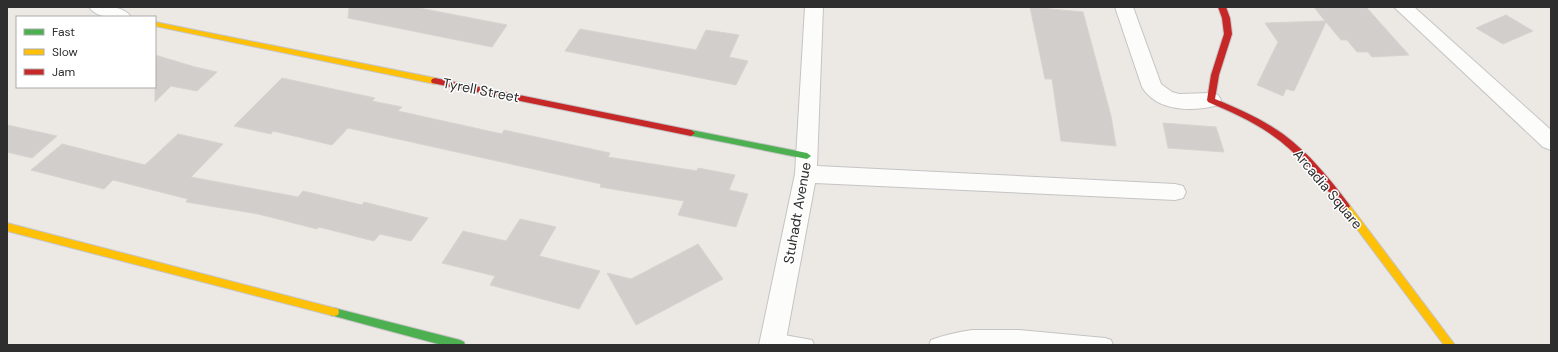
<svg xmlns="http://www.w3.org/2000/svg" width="1558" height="352" viewBox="0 0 1558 352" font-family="'DM Sans',sans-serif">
<rect width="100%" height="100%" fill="#ece8e4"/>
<g fill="#d1cecb" stroke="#d7d4d0">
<polygon points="349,7 414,7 507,25 492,47 348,18"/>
<polygon points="1030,7 1083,12 1111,116 1116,146 1061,141 1052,79 1045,79"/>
<polygon points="1314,7 1366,7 1409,55 1372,57 1368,52 1357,52 1347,40 1341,40 1326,22 1294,91 1286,89 1283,96 1257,85 1278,42 1265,23 1325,21"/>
<polygon points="1506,15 1533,31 1503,44 1476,28"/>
<polygon points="580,29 696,50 706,30 739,35 729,57 748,61 736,85 565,51"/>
<polygon points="155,55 195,67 217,72 197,91 171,86 155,102"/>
<polygon points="282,78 375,98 372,101 402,107 398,111 502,134 504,130 610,153 608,157 697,171 698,168 735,175 729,190 748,194 736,227 678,215 684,201 600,187 601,184 348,128 332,145 273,131 271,134 234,126"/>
<polygon points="1163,123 1216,127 1224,152 1168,148"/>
<polygon points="7,125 57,136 32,158 7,152"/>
<polygon points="178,134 223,144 191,177 298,197 303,191 362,205 364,202 428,218 411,241 380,234 374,241 319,227 317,229 258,214 186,202 188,199 113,180 104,189 31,170 62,144 145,165"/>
<polygon points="520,219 556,227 539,256 600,271 579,309 490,285 495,276 442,263 463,231 506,241"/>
<polygon points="698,244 723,279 636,325 607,273 631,279"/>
</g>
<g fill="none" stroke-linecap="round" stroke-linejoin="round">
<defs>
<g id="lane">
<path d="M972 330H1019L1105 338 1111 340 1113 345H929L931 340C945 335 958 332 972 330Z"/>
<polygon points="773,333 812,340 814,345 767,345 765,340 767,335"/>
</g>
<g id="street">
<path d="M89 7C102 7 123 4 131 17 118 17 98 20 89 7Z"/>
<polygon points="805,7 823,7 817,166 1175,184 1183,186 1186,192 1183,198 1175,200 815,183 785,345 759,345 795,174"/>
<path d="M1115 7H1133L1161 84 1172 92 1179 94 1211 93 1218 95 1221 100 1218 105C1193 112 1157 112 1142 87Z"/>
<polygon points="1394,7 1414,7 1551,130 1551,150 1543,147"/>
</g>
<g id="fast">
<polygon points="691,130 807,153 811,156 807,159 688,135 687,133 688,131"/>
<polygon points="334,308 460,340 464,342 465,345 442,345 334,316 330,315 329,312 330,309"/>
</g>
<g id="slow">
<polygon points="155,22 435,78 439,81 435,84 155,26"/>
<polygon points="1345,202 1348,203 1455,345 1444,345 1342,209 1340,206 1342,203"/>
<polygon points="7,223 334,308 338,309 339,312 338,315 334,316 7,231"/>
</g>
<g id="jam">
<path d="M1218 7H1226L1230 18 1232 34 1219 75 1215 99C1239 109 1262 119 1283 134 1309 153 1330 179 1348 203L1350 206 1348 209H1342C1321 181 1298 152 1269 133 1250 120 1229 111 1208 102L1207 100 1211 75 1224 34 1222 18Z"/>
<polygon points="435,78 691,130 695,133 691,136 432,83 431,81 432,79"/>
</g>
</defs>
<use href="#lane" stroke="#c5c4c5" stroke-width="2"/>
<use href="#street" stroke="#c5c4c5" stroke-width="2"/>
<use href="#fast" stroke="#c5c4c5" stroke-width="2"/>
<use href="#slow" stroke="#c5c4c5" stroke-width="2"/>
<use href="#jam" stroke="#c5c4c5" stroke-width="2"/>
<use href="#lane" fill="#fcfcfb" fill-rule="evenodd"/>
<use href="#street" fill="#fcfcfb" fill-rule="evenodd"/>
<use href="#fast" fill="#4caf50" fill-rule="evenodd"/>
<use href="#slow" fill="#ffc107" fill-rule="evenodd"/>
<use href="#jam" fill="#c62828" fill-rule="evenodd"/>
</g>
<g text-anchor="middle" stroke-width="3" stroke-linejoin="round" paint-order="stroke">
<g font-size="14" fill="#2e2e2e" stroke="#fff">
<text transform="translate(481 90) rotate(11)" y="5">Tyrell Street</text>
<text transform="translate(1328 189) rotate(50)" y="5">Arcadia Square</text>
<text transform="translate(797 213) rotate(-80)" y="5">Stuhadt Avenue</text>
</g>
</g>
<rect width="1558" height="352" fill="none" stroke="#2e2e2e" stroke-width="16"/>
<rect x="16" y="16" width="140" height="72" fill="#ffffff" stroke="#ababab"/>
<rect x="24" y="29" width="20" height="6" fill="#4caf50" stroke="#ababab"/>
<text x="52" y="36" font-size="12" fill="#2e2e2e">Fast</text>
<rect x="24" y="49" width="20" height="6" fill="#ffc107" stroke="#ababab"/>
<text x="52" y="56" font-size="12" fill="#2e2e2e">Slow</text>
<rect x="24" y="69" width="20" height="6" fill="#c62828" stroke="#ababab"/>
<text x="52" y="76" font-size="12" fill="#2e2e2e">Jam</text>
</svg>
